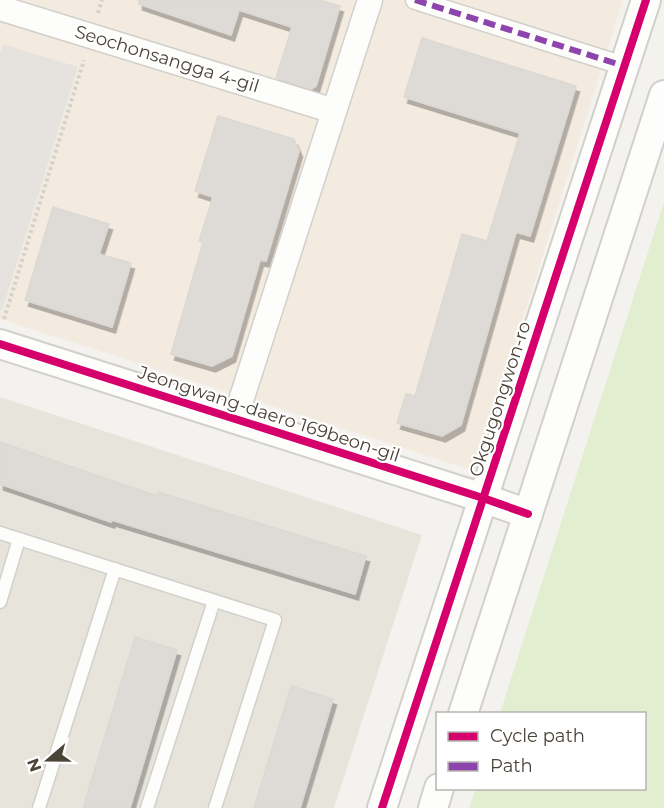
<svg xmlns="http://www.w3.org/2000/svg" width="664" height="808" viewBox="0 0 664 808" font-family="Montserrat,sans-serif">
<defs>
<filter id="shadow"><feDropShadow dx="3.5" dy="6" stdDeviation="0" flood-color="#0004"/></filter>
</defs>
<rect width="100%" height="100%" fill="#f4f2ee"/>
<polygon fill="#e7e4dc" points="0,397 422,535 334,808 0,808"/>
<polygon fill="#f3ebdf" points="0,0 623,0 475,471 0,319"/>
<polygon fill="#e1eecf" points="664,202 664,808 469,808 476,789 644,788 644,714 500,713"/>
<polygon fill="#e6e3df" points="3,44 78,67 2,311 0,310 0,54"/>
<g fill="#dedbd6" stroke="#dcd9d4" stroke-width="1.5" filter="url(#shadow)">
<polygon points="139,0 320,0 340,6 316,86 311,89 276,78 292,27 239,10 231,35 139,4"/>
<polygon points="422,38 576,86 530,236 516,232 461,425 442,436 397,423 406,394 415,396 462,234 487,241 520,133 404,97"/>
<polygon points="218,116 294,139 299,151 266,261 260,260 232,356 212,366 171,354 203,242 199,241 213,197 195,191"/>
<polygon points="53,207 109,224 99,254 131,263 112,327 25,300"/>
<polygon points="0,442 157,496 158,492 366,556 355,594 112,520 111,522 0,484"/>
<polygon points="135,637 177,650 130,808 83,808"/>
<polygon points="291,686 333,699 300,808 254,808"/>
</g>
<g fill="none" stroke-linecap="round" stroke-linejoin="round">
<defs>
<g id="service">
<polyline points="0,533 275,620 215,808"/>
<polyline points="0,602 19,539"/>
<polyline points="39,808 115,569"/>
<polyline points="147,808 214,601"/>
</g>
<polyline id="pedestrian" points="415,0 624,66"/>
<g id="minor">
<polyline points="0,8 334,111"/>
<polyline points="235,419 370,0"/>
</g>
<g id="tertiary">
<polyline points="0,344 483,498 528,514"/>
<polyline points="463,714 664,95"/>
<polyline points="382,808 646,0"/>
<polyline points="433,808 439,788"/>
</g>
</defs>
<use href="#service" stroke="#d2d0cb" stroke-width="15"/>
<use href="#pedestrian" stroke="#d2d0cb" stroke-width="21"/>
<use href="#minor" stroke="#d2d0cb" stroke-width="27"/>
<use href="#tertiary" stroke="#d2d0cb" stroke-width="32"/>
<g stroke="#d3d2cc" stroke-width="4" stroke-dasharray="3 3" stroke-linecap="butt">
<polyline points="98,13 102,0"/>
<polyline points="4,319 84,60"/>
</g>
<use href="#service" stroke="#fdfdfc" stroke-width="12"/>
<use href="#pedestrian" stroke="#fdfdfc" stroke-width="18"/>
<use href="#minor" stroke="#fdfdfc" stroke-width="24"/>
<use href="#tertiary" stroke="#fdfdfc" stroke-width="28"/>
<polyline stroke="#8e44ad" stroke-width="6" stroke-dasharray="12 6" stroke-linecap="butt" points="415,0 624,66"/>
<defs>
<g id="cycleway">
<polyline points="0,344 483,498 528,514"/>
<polyline points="382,808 646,0"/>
</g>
</defs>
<use href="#cycleway" stroke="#fff" stroke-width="11"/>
<use href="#cycleway" stroke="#d6006c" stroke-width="8"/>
</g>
<g text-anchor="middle" stroke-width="4.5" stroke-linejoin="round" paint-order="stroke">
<g font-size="18" fill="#4b4439" stroke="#fff">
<text transform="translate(167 59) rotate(17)" y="6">Seochonsangga 4-gil</text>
<text transform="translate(500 399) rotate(-72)" y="6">Okgugongwon-ro</text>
<text transform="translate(269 414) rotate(18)" y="6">Jeongwang-daero 169beon-gil</text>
</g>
</g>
<rect x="436" y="712" width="210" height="78" fill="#ffffff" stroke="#b7b4b0" stroke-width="1.5"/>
<rect x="448" y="732" width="30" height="9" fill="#d6006c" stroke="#b7b4b0" stroke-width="1.5"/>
<text x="490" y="742" font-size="18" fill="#4b4439">Cycle path</text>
<rect x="448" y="762" width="30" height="9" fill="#8e44ad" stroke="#b7b4b0" stroke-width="1.5"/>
<text x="490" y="772" font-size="18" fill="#4b4439">Path</text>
<g transform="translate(48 760) rotate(250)" stroke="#ffffff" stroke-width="4.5" paint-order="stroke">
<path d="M0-4.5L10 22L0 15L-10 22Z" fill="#4b4439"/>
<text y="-9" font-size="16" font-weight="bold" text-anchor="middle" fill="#4b4439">N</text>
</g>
</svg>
